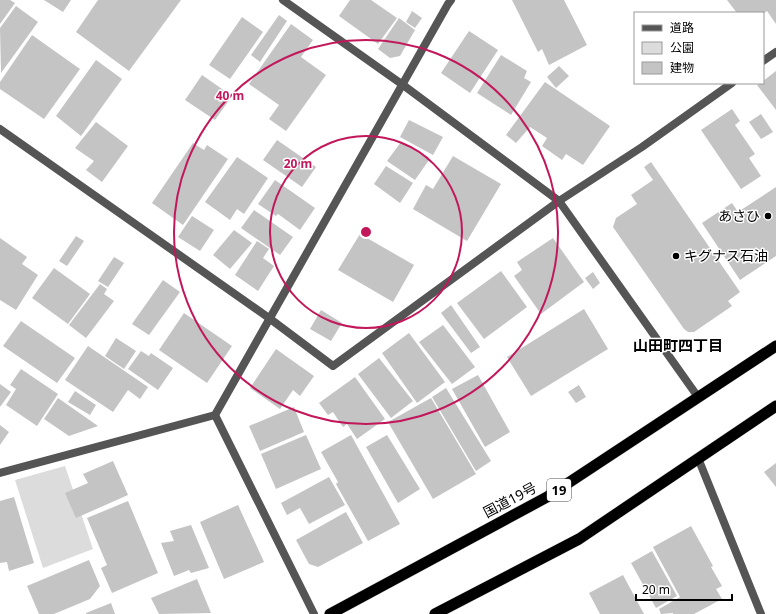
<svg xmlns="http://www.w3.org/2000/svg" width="776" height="614" viewBox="0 0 776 614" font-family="'Noto Sans','Noto Sans JP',sans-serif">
<rect width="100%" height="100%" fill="#fff"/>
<polygon fill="#dcdcdc" points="65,466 93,549 43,568 15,480"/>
<g fill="#c4c4c4">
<polygon points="0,0 10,0 15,3 0,24"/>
<polygon points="44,0 71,0 63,12"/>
<polygon points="98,0 181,0 129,71 76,32"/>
<polygon points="350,0 371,0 397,18 378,44 339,16"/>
<polygon points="512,0 564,0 587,45 549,65 542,49 538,52"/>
<polygon points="727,0 776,0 776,24 767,11 763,14 763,13 737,13"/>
<polygon points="16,6 38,22 1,73 0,28"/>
<polygon points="412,11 422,18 415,28 406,22"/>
<polygon points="279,15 287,21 260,62 251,55"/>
<polygon points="242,17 263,32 230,79 209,65"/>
<polygon points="399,18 415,30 400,56 390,58 378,49"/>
<polygon points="291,24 313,40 301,57 326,75 286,131 269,119 279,105 249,84"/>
<polygon points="469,31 498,50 470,93 441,73"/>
<polygon points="32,35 80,69 44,119 0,89 0,82"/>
<polygon points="501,55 527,71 524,78 531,82 511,115 477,93"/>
<polygon points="96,60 122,79 81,136 56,116"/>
<polygon points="559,66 569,76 556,88 547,77"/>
<polygon points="776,71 776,110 757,85 763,83 763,81"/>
<polygon points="202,75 232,96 215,120 185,100"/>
<polygon points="545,82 610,126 583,165 566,154 562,160 542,146 547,138 530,127 516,143 506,135"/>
<polygon points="732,109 740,121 735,125 755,154 749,158 761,176 741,189 701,130"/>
<polygon points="761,114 773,132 761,139 749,122"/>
<polygon points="409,120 443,137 433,155 400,137"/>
<polygon points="96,122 128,146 102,182 86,170 94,161 75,148"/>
<polygon points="277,140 316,167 302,187 263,160"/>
<polygon points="401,142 429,160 415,180 387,161"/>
<polygon points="193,143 204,150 207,145 228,159 183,225 152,203"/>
<polygon points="453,156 501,184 467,241 413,209 426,185 433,189"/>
<polygon points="237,157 268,178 244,214 237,209 230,220 205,202"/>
<polygon points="651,162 740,292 728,301 732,306 694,332 688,332 684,329 613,227 616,218 637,204 631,195 653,180 644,167"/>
<polygon points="386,166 413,183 400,203 374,184"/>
<polygon points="275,180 315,208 300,230 278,214 276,216 258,204"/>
<polygon points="776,187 776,256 740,280 702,223 732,203 738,212"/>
<polygon points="254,210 293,237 280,255 241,228"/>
<polygon points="192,216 214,230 200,251 178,237"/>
<polygon points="234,230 252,243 230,269 213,255"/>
<polygon points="360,234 414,265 393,302 338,270"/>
<polygon points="76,236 84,241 67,266 59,261"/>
<polygon points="0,238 27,257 22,264 38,275 16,310 0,300"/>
<polygon points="553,238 584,282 541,314 514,276 522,270 517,262"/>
<polygon points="257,241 269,249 263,258 274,266 258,291 235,275"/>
<polygon points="114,257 124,263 108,287 98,281"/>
<polygon points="54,268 90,294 68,324 32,298"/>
<polygon points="501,271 527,307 484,339 457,303"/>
<polygon points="593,272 600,283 593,289 585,278"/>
<polygon points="163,280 180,292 149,335 132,324"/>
<polygon points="100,284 107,289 104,294 114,301 86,338 69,325"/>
<polygon points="451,305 480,347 471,353 441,313"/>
<polygon points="584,309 608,349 531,396 507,357"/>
<polygon points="321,310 342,323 331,341 310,329"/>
<polygon points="184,313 232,346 207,383 159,350"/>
<polygon points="21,321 75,358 57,383 3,346"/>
<polygon points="443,325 475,367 452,384 419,342"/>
<polygon points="409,333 445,382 417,403 382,353"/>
<polygon points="116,338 136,351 124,369 105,356"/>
<polygon points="88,346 148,387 140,399 128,390 113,412 65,380"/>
<polygon points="276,349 314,376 300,396 293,390 280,409 250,388"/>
<polygon points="141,351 149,356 151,353 173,368 158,390 128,369"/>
<polygon points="379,358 413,401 391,418 358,374"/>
<polygon points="21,369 58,394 37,426 6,405 16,389 10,385"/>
<polygon points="478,375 510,432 485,447 452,389"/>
<polygon points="355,377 385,419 357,439 347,424 343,427 333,412 328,415 319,403"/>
<polygon points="0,384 11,392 0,407"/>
<polygon points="579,385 586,397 576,403 568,392"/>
<polygon points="446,388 491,461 476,471 432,397"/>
<polygon points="75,391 96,405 90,415 68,402"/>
<polygon points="58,398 98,426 69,436 44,419"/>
<polygon points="431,398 476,474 433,499 388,422"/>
<polygon points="294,407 304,432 260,451 249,426"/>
<polygon points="0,425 9,432 0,445"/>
<polygon points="306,435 321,469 276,489 261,454"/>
<polygon points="351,435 400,524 368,541 336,484 338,482 321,452"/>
<polygon points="387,435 420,489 398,503 366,447"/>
<polygon points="113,461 128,495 76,518 65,493 88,483 83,474"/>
<polygon points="776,463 776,487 764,472"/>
<polygon points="329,477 345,505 309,524 300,508 287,515 281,503"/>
<polygon points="14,497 34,563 9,571 7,562 0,563 0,501"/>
<polygon points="128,501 158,573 112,593 101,568 107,565 87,518"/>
<polygon points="238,505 264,562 224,579 200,522"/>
<polygon points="346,512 363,543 318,567 309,564 296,540"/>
<polygon points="191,525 209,568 191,573 189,570 174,576 161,543 174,541 170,531"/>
<polygon points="691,526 713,566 711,567 722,586 716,589 722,599 694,614 673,614 673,613 661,614 659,609 680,597 653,547"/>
<polygon points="652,551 677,596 656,608 631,563"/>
<polygon points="89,560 100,586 90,599 54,614 39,614 27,586"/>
<polygon points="623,575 644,614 600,614 589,593"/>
<polygon points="197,579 211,613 159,614 151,598"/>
<polygon points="111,603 115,614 86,614 86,613"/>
</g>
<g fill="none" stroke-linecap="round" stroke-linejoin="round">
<defs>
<g id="trunk">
<polyline points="330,614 547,497 776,346"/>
<polyline points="435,614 579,539 776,406"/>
</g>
</defs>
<use href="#trunk" stroke="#dbdbdb" stroke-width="12"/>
<g stroke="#555" stroke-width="8">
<polyline points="283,0 403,85 559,201 698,397"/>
<polyline points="763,61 776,52"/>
<polyline points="0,129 269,318 333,366 559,201 642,147 732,83"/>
<polyline points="215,415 314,614"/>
<polyline points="698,458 761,614"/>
<path d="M0 473 215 415C292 277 371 141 448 4L451 0"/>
</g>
<use href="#trunk" stroke="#000" stroke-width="11"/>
</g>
<g fill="none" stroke="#c2185b" stroke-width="2">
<circle cx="366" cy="232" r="96"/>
<circle cx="366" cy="232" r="192"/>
</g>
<g fill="#000" stroke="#fff" stroke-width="1.5">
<circle cx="768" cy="216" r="4"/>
<circle cx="676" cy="256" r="4"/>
</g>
<g text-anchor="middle" stroke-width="3" stroke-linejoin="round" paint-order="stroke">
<rect fill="#fff" stroke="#4c4c4c" stroke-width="1" x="547" y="479" width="24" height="22" rx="3"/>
<g font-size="13" font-weight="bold" fill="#000">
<text x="559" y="495">19</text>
</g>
<g font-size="14" fill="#000" stroke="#fff" text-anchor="end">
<text x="760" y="221">あさひ</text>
<text x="684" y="261" text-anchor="start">キグナス石油</text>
</g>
<g font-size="14" fill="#000" stroke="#fff">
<text transform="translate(510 500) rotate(-28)" y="5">国道19号</text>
</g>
<g font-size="15" font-weight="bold" fill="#000" stroke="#fff">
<text x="678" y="351">山田町四丁目</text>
</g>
</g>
<circle cx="366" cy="232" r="6" fill="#c2185b" stroke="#fff" stroke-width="2"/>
<g font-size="12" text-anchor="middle" font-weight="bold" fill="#c2185b" stroke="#fff" stroke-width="3" stroke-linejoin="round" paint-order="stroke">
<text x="230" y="100">40 m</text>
<text x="298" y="168">20 m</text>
</g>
<rect x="634" y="12" width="130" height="72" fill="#ffffff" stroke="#999999"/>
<rect x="642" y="25" width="20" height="6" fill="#555555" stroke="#999999"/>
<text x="670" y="32" font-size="12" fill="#000000">道路</text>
<rect x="642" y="42" width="20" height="12" fill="#dcdcdc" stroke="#999999"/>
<text x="670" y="52" font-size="12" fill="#000000">公園</text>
<rect x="642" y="62" width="20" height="12" fill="#c4c4c4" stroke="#999999"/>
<text x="670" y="72" font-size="12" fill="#000000">建物</text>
<path d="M636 594v6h96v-6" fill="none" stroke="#000000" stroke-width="2"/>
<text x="642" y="594" font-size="12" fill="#000000" stroke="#ffffff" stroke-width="3" paint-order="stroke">20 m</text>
</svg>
